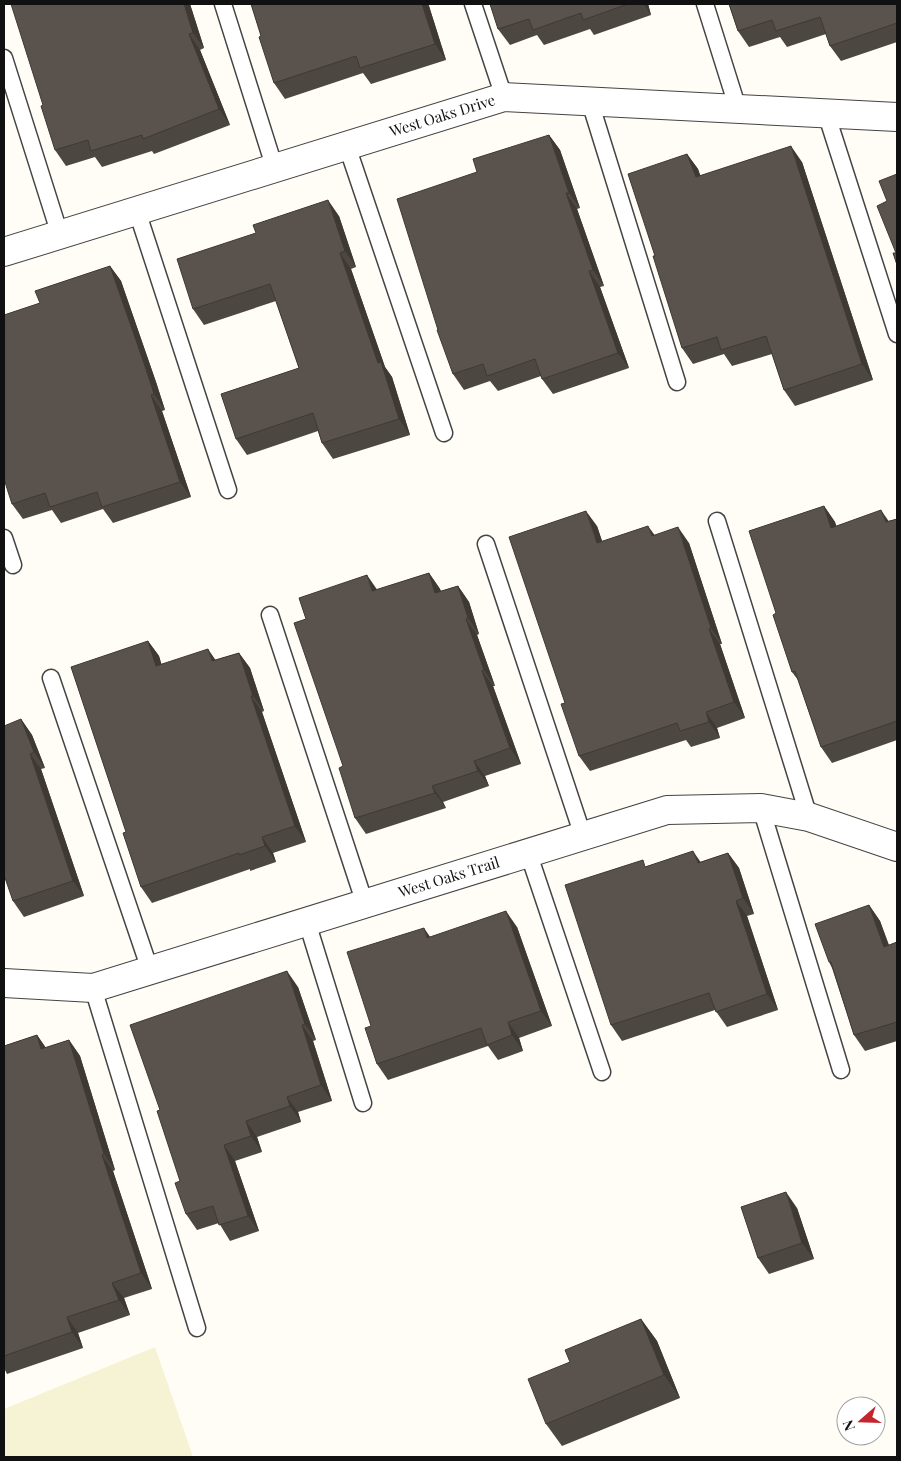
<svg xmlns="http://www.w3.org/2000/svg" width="901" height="1461" viewBox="0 0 901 1461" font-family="'Playfair Display',serif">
<rect width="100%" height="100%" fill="#fffdf5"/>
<polygon fill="#f6f3d4" points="155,1347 193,1457 4,1457 4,1409"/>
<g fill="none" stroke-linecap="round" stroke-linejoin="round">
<defs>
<g id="lane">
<polyline points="223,4 275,169"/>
<polyline points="473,4 504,97"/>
<polyline points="705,4 738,109"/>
<polyline points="4,58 60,235"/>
<polyline points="590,102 677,382"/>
<polyline points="826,113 897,334"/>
<polyline points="347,146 444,433"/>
<polyline points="137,211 228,490"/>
<polyline points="717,521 809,817"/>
<polyline points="4,538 13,565"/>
<polyline points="486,544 583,836"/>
<polyline points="270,615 365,904"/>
<polyline points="51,678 150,970"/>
<polyline points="761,808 841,1070"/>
<polyline points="528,852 602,1072"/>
<polyline points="307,922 363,1103"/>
<polyline points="93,988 197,1328"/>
</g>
<g id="street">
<path id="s1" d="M4 252 504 97 897 117"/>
<path id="s2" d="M4 983 93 988 667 810 761 808 809 817 897 847"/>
</g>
</defs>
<use href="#lane" stroke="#444" stroke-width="19"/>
<use href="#street" stroke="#444" stroke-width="30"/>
<use href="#lane" stroke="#fff" stroke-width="16"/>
<use href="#street" stroke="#fff" stroke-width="28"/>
</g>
<g fill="#4d4742">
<polygon points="190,4 204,48 200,50 230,125 154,154 152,151 102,167 95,157 66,166 55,150 43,105"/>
<polygon points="251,4 428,4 429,6 446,60 371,84 363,73 285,99 274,83 261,36"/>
<polygon points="490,4 648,4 651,15 594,35 590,29 544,45 537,35 510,45 498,29"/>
<polygon points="729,4 897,4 897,42 841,61 830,46 826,34 787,47 780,37 749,47 738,31"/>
<polygon points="549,135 560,150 580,208 577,209 604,286 600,287 629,368 553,394 542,379 541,376 498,391 490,381 464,390 453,374 438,330 477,172"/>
<polygon points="687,154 698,169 700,176 802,162 873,380 795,406 784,390 772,354 732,366 724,354 693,364 682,348 655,256"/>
<polygon points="339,216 356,267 351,269 385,367 392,377 410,435 333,459 322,443 318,431 247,455 236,439 299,368 276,301 204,325 193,309"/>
<polygon points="110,266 121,281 156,382 165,410 162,411 191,497 113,523 103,509 61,523 52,510 23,519 12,504 40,303"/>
<polygon points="824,506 835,522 836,526 889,521 897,519 897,740 832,763 821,747 798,680 792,672 776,613"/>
<polygon points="597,526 602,541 655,535 689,543 722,644 720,644 745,718 717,728 720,738 691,747 686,740 590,771 579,756 565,703"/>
<polygon points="429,573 440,589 441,591 458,586 469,602 479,634 477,635 495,686 493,686 521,764 485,776 489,786 443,802 446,808 366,834 355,818 343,766 377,590"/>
<polygon points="148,641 159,656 161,664 215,660 239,653 250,668 264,711 262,712 306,842 273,853 276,862 250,871 250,869 152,903 141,887 126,832"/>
<polygon points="21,719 32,735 45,768 41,769 84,896 24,917 13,901"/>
<polygon points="728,853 739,868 754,914 747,916 778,1010 727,1027 715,1010 622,1041 611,1025 647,866 701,862"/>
<polygon points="869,905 880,921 889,945 897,942 897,1041 865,1051 854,1035 832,968 829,962"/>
<polygon points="517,927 552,1026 519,1038 523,1051 498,1060 488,1046 388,1080 377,1064 371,1026 430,937"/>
<polygon points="298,987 316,1040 313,1041 332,1101 298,1112 301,1122 257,1137 262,1152 235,1161 259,1231 230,1241 219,1223 197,1230 186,1214 180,1181 160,1110"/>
<polygon points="37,1035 46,1048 69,1040 80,1056 115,1170 113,1171 152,1289 124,1298 130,1315 78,1333 83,1348 7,1374 4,1368 4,1046"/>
<polygon points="797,1208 814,1259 769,1274 758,1258"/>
<polygon points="641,1319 657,1341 680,1398 562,1446 546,1424 570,1362"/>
</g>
<g fill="#3f3936">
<polygon points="184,4 190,4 204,48 193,33"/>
<polygon points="422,4 428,4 429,6 446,60 435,44"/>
<polygon points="644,4 648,4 651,15"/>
<polygon points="189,34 200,50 230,125 219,109"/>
<polygon points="549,135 560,150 580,208 569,193"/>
<polygon points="791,146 802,162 873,380 862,364"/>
<polygon points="687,154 698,169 707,193 696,177"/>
<polygon points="566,193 577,209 604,286 593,270"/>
<polygon points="328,200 339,216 356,267 345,251"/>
<polygon points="340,253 351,269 385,367 392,377 410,435 399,419 378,363"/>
<polygon points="110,266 121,281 156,382 165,410 154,394"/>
<polygon points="589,271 600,287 629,368 618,353"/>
<polygon points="151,395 162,411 191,497 180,482"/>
<polygon points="824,506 835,522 842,543 831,528"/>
<polygon points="881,510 892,526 886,522"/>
<polygon points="586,511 597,526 608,559 597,543"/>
<polygon points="648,526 659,541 652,536"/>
<polygon points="678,527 689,543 722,644 711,628"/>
<polygon points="429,573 440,589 446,609 435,593"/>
<polygon points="367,575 378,591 372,591"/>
<polygon points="458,586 469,602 479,634 468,618"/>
<polygon points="466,619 477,635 495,686 484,670"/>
<polygon points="709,629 720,644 745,718 734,702"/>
<polygon points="148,641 159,656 167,682 156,666"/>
<polygon points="208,649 219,665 212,661"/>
<polygon points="239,653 250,668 264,711 253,696"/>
<polygon points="482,671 493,686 521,764 510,748"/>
<polygon points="251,696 262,712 306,842 295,826"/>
<polygon points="706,712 717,728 720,738 709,722"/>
<polygon points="21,719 32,735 45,768 34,752"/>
<polygon points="30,754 41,769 84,896 73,881"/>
<polygon points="474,761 485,776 489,786 478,771"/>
<polygon points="432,786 443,802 446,808 435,793"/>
<polygon points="262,837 273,853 276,862 265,846"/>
<polygon points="693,851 704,867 698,863"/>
<polygon points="728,853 739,868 754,914 743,898"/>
<polygon points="736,901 747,916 778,1010 767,994"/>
<polygon points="869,905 880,921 895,963 884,947"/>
<polygon points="506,911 517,927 552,1026 541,1011"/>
<polygon points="424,928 435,944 427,938"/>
<polygon points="287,971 298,987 316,1040 305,1024"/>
<polygon points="508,1022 519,1038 523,1051 512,1035"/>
<polygon points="302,1025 313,1041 332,1101 321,1085"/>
<polygon points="37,1035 48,1051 41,1049"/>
<polygon points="69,1040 80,1056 115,1170 104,1154"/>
<polygon points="287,1097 298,1112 301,1122 290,1106"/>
<polygon points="246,1121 257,1137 262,1152 251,1136"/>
<polygon points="224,1145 235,1161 259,1231 248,1216"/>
<polygon points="102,1155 113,1171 152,1289 141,1273"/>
<polygon points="786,1192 797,1208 814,1259 802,1243"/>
<polygon points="112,1283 124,1298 130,1315 119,1300"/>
<polygon points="67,1317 78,1333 83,1348 72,1332"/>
<polygon points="641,1319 657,1341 680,1398 664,1375"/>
</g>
<g fill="#5a524d" stroke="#3f3936">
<polygon points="11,4 184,4 193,33 189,34 219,109 143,139 142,135 91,151 88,140 55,150 41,106 43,105"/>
<polygon points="251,4 422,4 435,44 360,68 356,56 274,83 259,37 261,36"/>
<polygon points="490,4 628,4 583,20 581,13 533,30 529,19 498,29"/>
<polygon points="729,4 897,4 897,23 830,46 820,17 776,31 772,20 738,31"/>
<polygon points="549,135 569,193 566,193 593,270 589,271 618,353 542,379 535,359 487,376 483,364 453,374 437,330 438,330 397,199 477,172 473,159"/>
<polygon points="791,146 862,364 784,390 766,336 721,350 717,337 682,348 653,256 655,256 628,174 687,154 696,177"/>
<polygon points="897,174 897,265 893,253 896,253 877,206 887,201 879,181"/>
<polygon points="328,200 345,251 340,253 378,363 381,362 399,419 322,443 313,413 236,439 221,394 299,368 270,284 193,309 177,259 256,233 253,225"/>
<polygon points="110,266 145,366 154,394 151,395 180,482 102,507 97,492 50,507 45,493 12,504 4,479 4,315 40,303 35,291"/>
<polygon points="824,506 831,528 881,510 886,522 897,519 897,721 821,747 795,671 792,672 773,615 776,613 749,531"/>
<polygon points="586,511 597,543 648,526 652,536 678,527 711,628 709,629 734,702 706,712 709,722 680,731 677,723 579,756 561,704 565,703 509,537"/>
<polygon points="429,573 435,593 458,586 468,618 466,619 484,670 482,671 510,748 474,761 478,771 432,786 435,793 355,818 339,768 343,766 294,623 306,619 299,598 367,575 372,591"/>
<polygon points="148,641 156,666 208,649 212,661 239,653 253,696 251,696 295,826 262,837 265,846 239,855 239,853 141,887 123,833 126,832 71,667"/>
<polygon points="21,719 34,752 30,754 73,881 13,901 4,875 4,726"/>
<polygon points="693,851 698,863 728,853 743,898 736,901 767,994 716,1012 709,993 611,1025 565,885 643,860 645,867"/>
<polygon points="869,905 884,947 897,942 897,1022 854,1035 831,962 829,962 815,924"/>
<polygon points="506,911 541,1011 508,1022 512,1035 487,1045 481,1028 377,1064 365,1028 371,1026 347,952 424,928 427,938"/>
<polygon points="287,971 305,1024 302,1025 321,1085 287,1097 290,1106 246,1121 251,1136 224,1145 248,1216 219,1225 213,1206 186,1214 175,1183 180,1181 157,1111 160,1110 130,1025"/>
<polygon points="37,1035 41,1049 69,1040 104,1154 102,1155 141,1273 112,1283 119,1300 67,1317 72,1332 4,1356 4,1046"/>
<polygon points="786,1192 802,1243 758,1258 741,1207"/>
<polygon points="641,1319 664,1375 546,1424 528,1379 570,1362 565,1350"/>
</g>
<g text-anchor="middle" stroke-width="5" stroke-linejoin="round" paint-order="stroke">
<g font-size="15" fill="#111" stroke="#fff">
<text dy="5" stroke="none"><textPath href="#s1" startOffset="459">West Oaks Drive</textPath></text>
<text dy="5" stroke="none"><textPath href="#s2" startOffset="462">West Oaks Trail</textPath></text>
</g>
</g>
<rect width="901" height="1461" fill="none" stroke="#111111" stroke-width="10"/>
<g transform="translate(861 1421) rotate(250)"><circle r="24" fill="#ffffff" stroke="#a0a0a0"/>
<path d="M0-4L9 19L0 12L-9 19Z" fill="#c4262e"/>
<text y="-8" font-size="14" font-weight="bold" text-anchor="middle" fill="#111111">N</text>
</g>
</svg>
